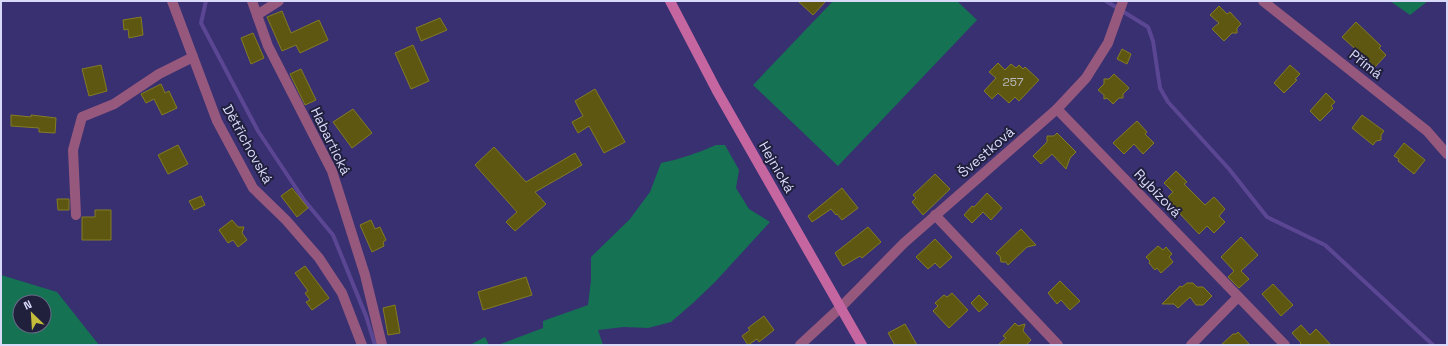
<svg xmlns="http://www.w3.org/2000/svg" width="1448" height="346" viewBox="0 0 1448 346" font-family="'Space Grotesk',sans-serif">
<rect width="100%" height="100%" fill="#383071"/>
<g fill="#157252" fill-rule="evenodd">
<polygon points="833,1 957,1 977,20 838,166 753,85"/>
<polygon points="1390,1 1428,1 1410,15"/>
<path d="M716 145H725L739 170 736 188 749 209 770 222 715 282 693 303 671 322 648 328 624 327 598 330 603 345H498L543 328V321L588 305 591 280V257L630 219 650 192 661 163C680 159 698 153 716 145Z"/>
<path d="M1 275 57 292 99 345H1ZM20 302H44V326H20Z"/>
<polygon points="485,337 489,345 470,345"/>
</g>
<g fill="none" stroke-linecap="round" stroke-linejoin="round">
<g stroke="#5b4693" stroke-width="4">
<polyline points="206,1 201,23 258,131 304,200 333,235 366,316 375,345"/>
<polyline points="1106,1 1148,27 1153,41 1160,88 1168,102 1229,169 1267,217 1325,245 1433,345"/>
</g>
</g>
<g fill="#5d5712" stroke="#847c23">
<polygon points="798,1 826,1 813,15"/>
<polygon points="1219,6 1227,14 1230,12 1241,24 1237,28 1237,33 1232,33 1224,41 1212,29 1219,23 1210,15"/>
<polygon points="282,11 291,33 319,20 328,40 300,53 296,45 282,51 267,17"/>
<polygon points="141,17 143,35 129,38 128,29 124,30 123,20"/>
<polygon points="440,18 447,30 421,41 416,28"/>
<polygon points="1356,22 1381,46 1379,48 1386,55 1375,67 1342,37"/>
<polygon points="253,33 264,58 251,64 241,38"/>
<polygon points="413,45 429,81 411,89 395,53"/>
<polygon points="1122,49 1131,54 1127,64 1117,59"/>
<polygon points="998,63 1005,70 1011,64 1016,68 1019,65 1023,69 1025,67 1039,80 1019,101 1015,97 1009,103 998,93 992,99 984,91 996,78 989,72"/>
<polygon points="101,65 107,91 89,96 82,69"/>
<polygon points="1290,65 1300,74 1295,79 1297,80 1284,93 1274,83"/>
<polygon points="301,69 316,100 305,105 290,74"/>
<polygon points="1114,74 1129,88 1123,94 1123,98 1119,98 1113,104 1107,98 1104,99 1104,95 1098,90 1104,84 1104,79 1109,79"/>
<polygon points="161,84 165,93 169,91 177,108 162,115 154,99 146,103 141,94"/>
<polygon points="595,89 625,142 604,153 589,126 578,133 572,122 583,116 575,101"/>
<polygon points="1326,93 1335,102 1331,106 1333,108 1320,121 1310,111"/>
<polygon points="353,109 372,133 352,148 333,122"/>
<polygon points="11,115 31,117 31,115 56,118 55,133 39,132 39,128 11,126"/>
<polygon points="1362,115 1384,131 1381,135 1381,140 1376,141 1373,145 1352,128"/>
<polygon points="1137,121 1147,132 1145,134 1154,143 1143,154 1134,144 1124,154 1113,143"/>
<polygon points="1057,133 1076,152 1070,158 1066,169 1052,154 1041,164 1033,156 1047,142 1047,136 1054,136"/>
<polygon points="1404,143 1425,160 1414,174 1398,161 1399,159 1394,156"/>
<polygon points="178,145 188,164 168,174 158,155"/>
<polygon points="494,147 526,182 575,153 582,165 535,192 546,204 515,231 506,222 517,212 475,165"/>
<polygon points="1176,171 1187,182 1184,184 1205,205 1214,197 1225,209 1219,216 1225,222 1214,233 1207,226 1199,234 1166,199 1173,192 1164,183"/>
<polygon points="935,174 950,189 923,215 912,202 916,198 913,195"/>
<polygon points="292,188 308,208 297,217 281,196"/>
<polygon points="842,188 858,208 842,220 837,214 836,215 831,209 812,222 808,216"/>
<polygon points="987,193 1002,208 991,220 983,212 972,223 964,215 972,206 974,207"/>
<polygon points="201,196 205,205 194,210 189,201"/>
<polygon points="57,199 69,199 69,210 58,210"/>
<polygon points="95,210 111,210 111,240 82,240 82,217 95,217"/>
<polygon points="232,220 238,227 244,227 242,233 247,240 238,247 233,240 228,243 219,230"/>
<polygon points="371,220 375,229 380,227 386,240 383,242 384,246 372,252 360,225"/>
<polygon points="868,227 881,242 862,258 860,256 843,266 835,253"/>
<polygon points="1021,229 1036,245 1027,247 1008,265 1006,262 1001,262 1000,256 996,253"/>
<polygon points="1241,237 1258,255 1241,271 1249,279 1239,288 1228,277 1234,271 1221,257"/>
<polygon points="935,239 952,257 940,268 935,263 928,269 916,257"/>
<polygon points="1158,246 1163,250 1166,247 1172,254 1169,257 1173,262 1161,273 1157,268 1155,270 1149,263 1150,261 1146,257"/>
<polygon points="305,266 329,298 312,310 306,302 310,300 305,293 308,291 295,273"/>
<polygon points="526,277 532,295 483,310 478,292"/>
<polygon points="1060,281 1080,301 1070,310 1061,300 1057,304 1048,293"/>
<polygon points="1187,283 1193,283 1197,287 1203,287 1212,296 1203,305 1196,305 1190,297 1178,308 1174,304 1162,304 1180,286 1182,287"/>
<polygon points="1273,284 1293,305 1281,316 1262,294"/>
<polygon points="952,293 968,310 949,328 933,311 938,306 935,303 944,295 947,297"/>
<polygon points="979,295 988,304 979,312 971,303"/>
<polygon points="395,305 400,333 388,335 383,308"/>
<polygon points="764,316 774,330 759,342 757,339 748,345 742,336 750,330 748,328"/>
<polygon points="1015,323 1018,326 1025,324 1023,331 1031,340 1026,345 998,345 1006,338 1003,336"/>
<polygon points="905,324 917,345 895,345 888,333"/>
<polygon points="1301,325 1310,335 1316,329 1331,345 1299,345 1301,343 1292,333"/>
<polygon points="1238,332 1250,345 1221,345 1233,334 1236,334"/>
</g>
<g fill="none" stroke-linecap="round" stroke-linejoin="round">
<g stroke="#96597d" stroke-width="10">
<polyline points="172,1 217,121 253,188 286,220 319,258 342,293 362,345"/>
<polyline points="252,1 268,46 332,171 365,275 382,345"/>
<polyline points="1263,1 1427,131 1447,154"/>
<polyline points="257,15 279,1"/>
<polyline points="1057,109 1285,345"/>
<polyline points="76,215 73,150 82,117 114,104 159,74 193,57"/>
<polyline points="935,215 1058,345"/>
<polyline points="841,307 904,243 1057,109 1086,78 1108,43 1123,1"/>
<polyline points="1191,345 1238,297"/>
</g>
<polyline stroke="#96597d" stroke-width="10" points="800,345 841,307"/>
<polyline stroke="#c666a0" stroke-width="10" points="670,1 717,91 862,345"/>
</g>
<g text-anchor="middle" stroke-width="4" stroke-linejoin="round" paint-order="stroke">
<g font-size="12" fill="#bab9c0">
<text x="1013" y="86">257</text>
</g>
<g font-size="14" fill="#d9dafa" stroke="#201f3c">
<text transform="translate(1366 64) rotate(38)" y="5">Přímá</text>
<text transform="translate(331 141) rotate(64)" y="5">Habartická</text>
<text transform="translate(248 144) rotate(61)" y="5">Dětřichovská</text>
<text transform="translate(986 152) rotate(-41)" y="5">Švestková</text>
<text transform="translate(777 167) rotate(60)" y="5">Hejnická</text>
<text transform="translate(1158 193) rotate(46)" y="5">Rybízová</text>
</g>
</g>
<rect width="1448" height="346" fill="none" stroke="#d9dafa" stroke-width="4"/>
<g transform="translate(32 314) rotate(335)"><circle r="19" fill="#201f3c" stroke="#6a6a88"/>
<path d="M0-3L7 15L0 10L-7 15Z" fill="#c6bc3c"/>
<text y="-6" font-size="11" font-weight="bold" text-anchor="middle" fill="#d9dafa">N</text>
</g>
</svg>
